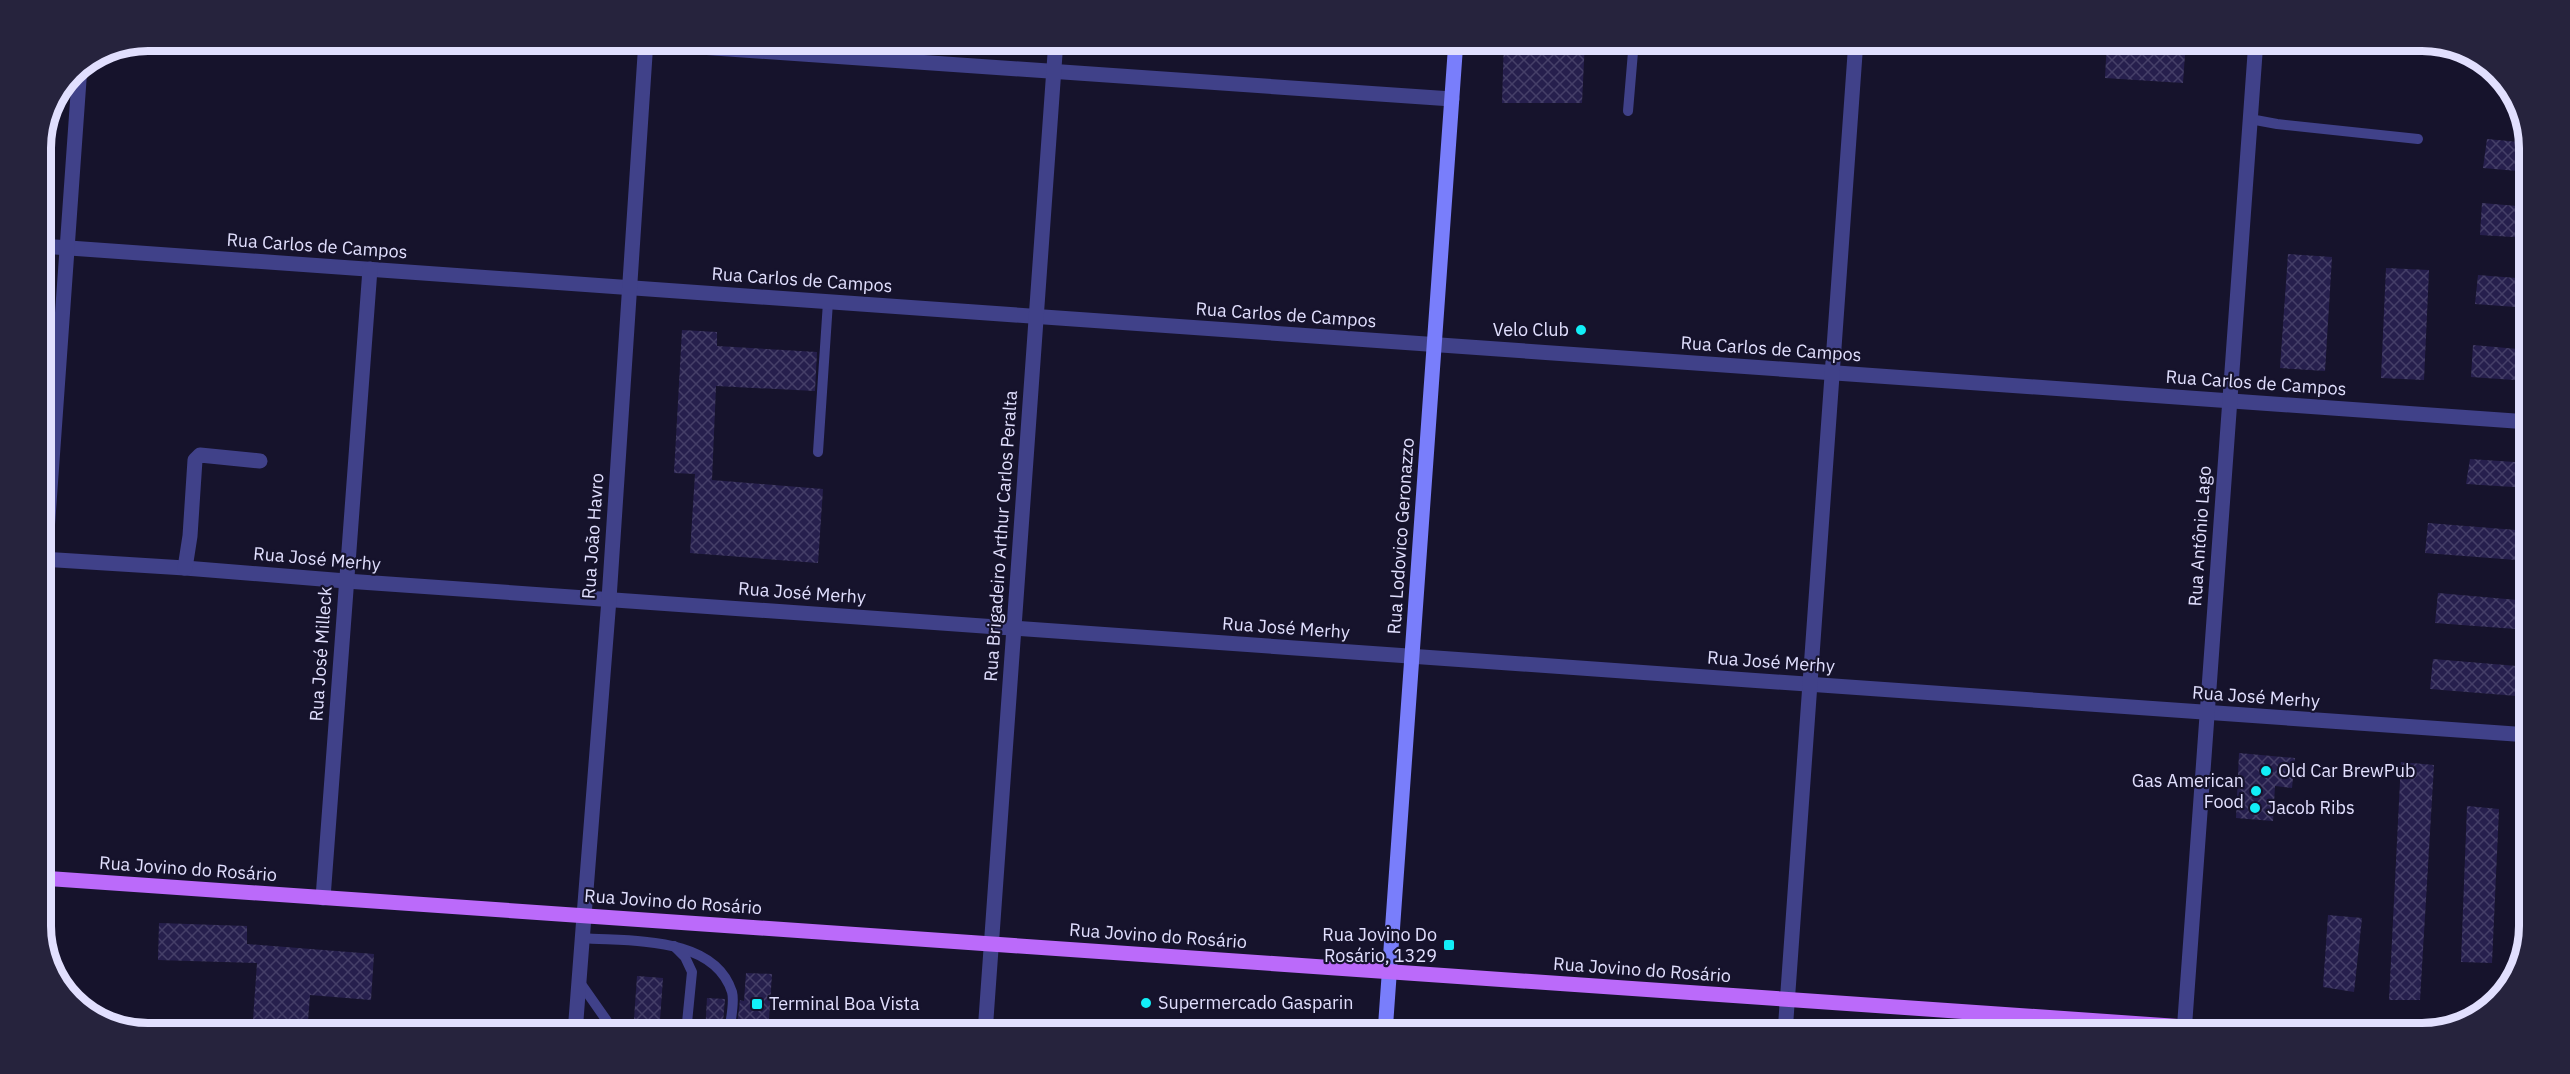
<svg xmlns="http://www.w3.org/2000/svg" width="2570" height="1074" viewBox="0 0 2570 1074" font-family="'IBM Plex Sans',sans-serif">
<defs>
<pattern id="building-cross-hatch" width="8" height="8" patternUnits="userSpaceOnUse" patternTransform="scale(1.5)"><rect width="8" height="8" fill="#261f4d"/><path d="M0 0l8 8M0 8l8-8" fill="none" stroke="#453f68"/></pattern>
</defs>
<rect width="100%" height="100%" fill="#16132c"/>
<g fill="url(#building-cross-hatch)">
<polygon points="1504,40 1585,40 1582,103 1502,103"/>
<polygon points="2107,40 2186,40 2183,83 2105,78"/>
<polygon points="2487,139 2529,143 2529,172 2483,168"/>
<polygon points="2482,203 2529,207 2529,238 2480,235"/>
<polygon points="2288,254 2332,257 2325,371 2280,368"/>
<polygon points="2386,268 2429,270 2424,380 2381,378"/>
<polygon points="2478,275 2529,279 2529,308 2475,304"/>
<polygon points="682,330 717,332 717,346 817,352 815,391 716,386 712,480 823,489 818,563 690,553 695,474 674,473"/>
<polygon points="2473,345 2529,350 2529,381 2471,377"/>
<polygon points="2470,459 2529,463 2529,488 2466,484"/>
<polygon points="2428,523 2529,531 2529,561 2425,553"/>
<polygon points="2438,593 2529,601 2529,630 2435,623"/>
<polygon points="2433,659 2529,667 2529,697 2430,689"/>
<polygon points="2239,753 2295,758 2292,788 2275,786 2273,821 2236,818"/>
<polygon points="2401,762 2434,765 2420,1000 2389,1000"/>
<polygon points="2467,806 2499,809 2492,963 2461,962"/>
<polygon points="2328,915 2362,918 2354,992 2323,987"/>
<polygon points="159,923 247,926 247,944 374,954 371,1000 310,995 307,1034 252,1034 257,963 158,960"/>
<polygon points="746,973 772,974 768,1034 736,1034 740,1000 744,1001"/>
<polygon points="637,976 663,978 659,1034 633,1034"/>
<polygon points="707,998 725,999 722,1034 705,1034"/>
</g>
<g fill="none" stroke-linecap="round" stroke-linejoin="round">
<g stroke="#404189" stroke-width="10">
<polyline points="1628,111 1634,40"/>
<polyline points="2250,119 2277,124 2418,139"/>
<polyline points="818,452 828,302"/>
<path d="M582 938C630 942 714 935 732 992 735 1003 730 1022 729 1033"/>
<polyline points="674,946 685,957 692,972 686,1033"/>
<polyline points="579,981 607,1021 609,1033"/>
</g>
<g stroke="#404189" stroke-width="15">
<polyline points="599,40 1452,99"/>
<polyline points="41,246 2529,422"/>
<polyline points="41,559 185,568 346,581 2529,735"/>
<polyline points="45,560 80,66"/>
<polyline points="185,568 190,536 195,460 200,455 260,461"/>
<polyline points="323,898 370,269"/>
<polyline points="584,916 609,599 646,40"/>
<polyline points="985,1033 1056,40"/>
<polyline points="1785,1033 1856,40"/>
</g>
<g stroke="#404189" stroke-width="15">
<polyline points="575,1033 584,916"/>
<polyline points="2184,1033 2256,40"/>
</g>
<polyline stroke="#797efb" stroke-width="15" points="1385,1033 1456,40"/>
<polyline stroke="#bb6afa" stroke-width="15" points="41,878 2272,1033"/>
</g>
<g fill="#12eef7" stroke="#16132c" stroke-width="2">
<circle cx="1581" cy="330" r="6"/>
<circle cx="2266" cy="771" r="6"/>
<circle cx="2256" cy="791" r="6"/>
<circle cx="2255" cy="808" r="6"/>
<rect x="1443" y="939" width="12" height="12" rx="3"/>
<circle cx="1146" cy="1003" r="6"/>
<rect x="751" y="998" width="12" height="12" rx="3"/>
</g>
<g text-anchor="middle" stroke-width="4.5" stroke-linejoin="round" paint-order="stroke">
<g font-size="18" fill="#e1dffe" stroke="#16132c">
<text transform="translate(317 246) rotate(4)" y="6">Rua Carlos de Campos</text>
<text transform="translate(802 280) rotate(4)" y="6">Rua Carlos de Campos</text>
<text transform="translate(1286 315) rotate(4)" y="6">Rua Carlos de Campos</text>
<text transform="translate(1771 349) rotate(4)" y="6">Rua Carlos de Campos</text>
<text transform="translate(2256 383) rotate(4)" y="6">Rua Carlos de Campos</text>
<text transform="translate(593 536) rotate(-86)" y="6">Rua João Havro</text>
<text transform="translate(1001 536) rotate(-86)" y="6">Rua Brigadeiro Arthur Carlos Peralta</text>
<text transform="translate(1401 536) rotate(-86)" y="6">Rua Lodovico Geronazzo</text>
<text transform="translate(2200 536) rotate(-86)" y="6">Rua Antônio Lago</text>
<text transform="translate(317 559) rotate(5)" y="6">Rua José Merhy</text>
<text transform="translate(802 593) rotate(4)" y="6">Rua José Merhy</text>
<text transform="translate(1286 628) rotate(4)" y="6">Rua José Merhy</text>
<text transform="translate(321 654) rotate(-86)" y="6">Rua José Milleck</text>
<text transform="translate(1771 662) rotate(4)" y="6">Rua José Merhy</text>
<text transform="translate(2256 697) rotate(4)" y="6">Rua José Merhy</text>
<text transform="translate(188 869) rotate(4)" y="6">Rua Jovino do Rosário</text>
<text transform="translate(673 902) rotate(4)" y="6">Rua Jovino do Rosário</text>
<text transform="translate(1158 936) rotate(4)" y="6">Rua Jovino do Rosário</text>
<text transform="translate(1642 970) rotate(4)" y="6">Rua Jovino do Rosário</text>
</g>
<g font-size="18" fill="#e1dffe" stroke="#16132c" text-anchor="start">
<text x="1569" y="336" text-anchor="end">Velo Club</text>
<text x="2278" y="777">Old Car BrewPub</text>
<text x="2244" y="787" text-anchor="end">Gas American<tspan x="2244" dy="21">Food</tspan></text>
<text x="2267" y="814">Jacob Ribs</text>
<text x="1437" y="941" text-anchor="end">Rua Jovino Do<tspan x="1437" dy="21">Rosário, 1329</tspan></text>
<text x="1158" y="1009">Supermercado Gasparin</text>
<text x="769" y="1010">Terminal Boa Vista</text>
</g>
</g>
<path d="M0 0H2570V1074H0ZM148 51H2422A97 97 0 0 1 2519 148V926A97 97 0 0 1 2422 1023H148A97 97 0 0 1 51 926V148A97 97 0 0 1 148 51Z" fill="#26233d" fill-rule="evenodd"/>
<path fill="none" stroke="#e1dffe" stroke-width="8" d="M148 51H2422A97 97 0 0 1 2519 148V926A97 97 0 0 1 2422 1023H148A97 97 0 0 1 51 926V148A97 97 0 0 1 148 51Z"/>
</svg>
